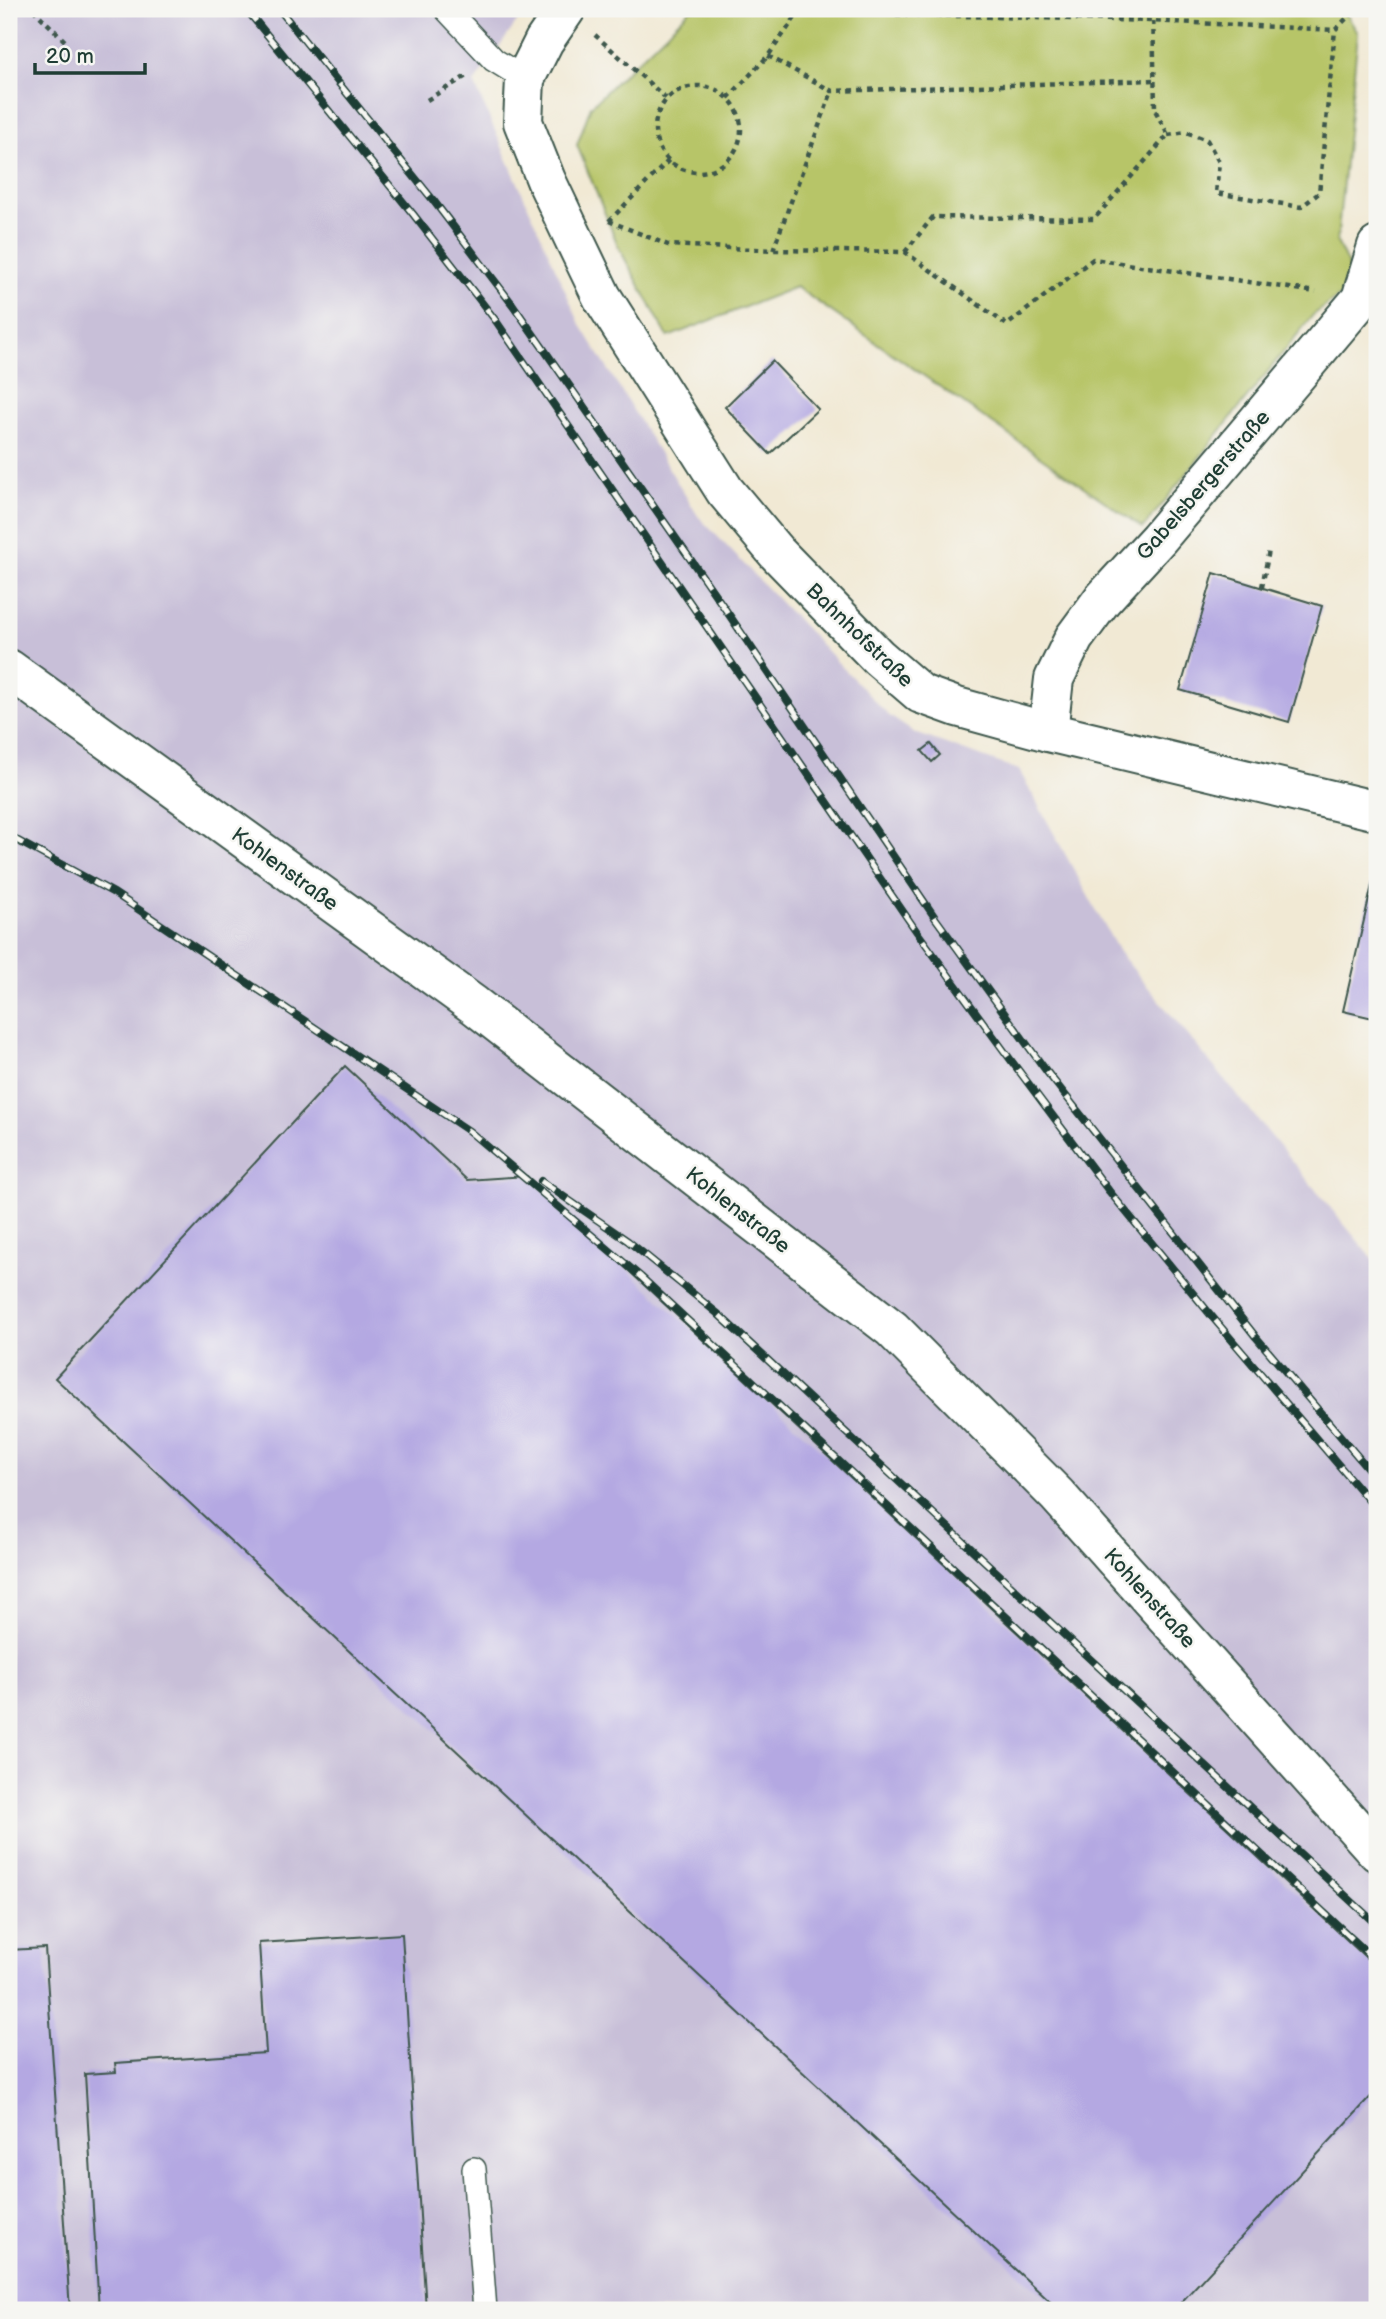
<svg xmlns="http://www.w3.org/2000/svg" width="1386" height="2319" viewBox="0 0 1386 2319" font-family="'Balsamiq Sans',sans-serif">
<rect width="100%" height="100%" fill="#f6f6f2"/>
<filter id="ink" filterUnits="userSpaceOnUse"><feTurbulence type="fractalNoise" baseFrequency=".0143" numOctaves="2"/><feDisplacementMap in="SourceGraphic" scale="14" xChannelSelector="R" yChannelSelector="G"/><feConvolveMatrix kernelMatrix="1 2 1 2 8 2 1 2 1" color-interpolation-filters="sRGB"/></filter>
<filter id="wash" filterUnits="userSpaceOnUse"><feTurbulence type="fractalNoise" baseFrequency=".00686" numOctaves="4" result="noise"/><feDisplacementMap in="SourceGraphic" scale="28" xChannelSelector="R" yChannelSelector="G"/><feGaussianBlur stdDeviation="1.57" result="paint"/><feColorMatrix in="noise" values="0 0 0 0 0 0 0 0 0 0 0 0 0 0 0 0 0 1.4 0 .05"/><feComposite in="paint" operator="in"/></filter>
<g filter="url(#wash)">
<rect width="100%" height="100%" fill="#f1e9d4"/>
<polygon fill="#c8bfd8" points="9,9 526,9 474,83 579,322 698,516 888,715 915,733 1019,770 1119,952 1377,1264 1377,2310 9,2310"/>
<polygon fill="#b7c567" stroke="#6b814e" stroke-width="2" points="691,9 1343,9 1358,33 1337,242 1357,284 1313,315 1143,528 796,287 668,337 619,248 577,145 591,106"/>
<g id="blocks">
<g fill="#b4a8e2">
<polygon points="772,361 818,409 770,454 725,407"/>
<polygon points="1214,573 1322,606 1289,722 1180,690"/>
<polygon points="931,744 940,755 932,762 922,751"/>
<polygon points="1376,868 1377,868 1377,1019 1343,1011"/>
<polygon points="345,1066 467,1180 527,1176 1377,1968 1377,2030 1374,2033 1377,2036 1377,2090 1174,2310 1124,2310 1120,2307 1117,2310 1059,2310 55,1378"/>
<polygon points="402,1934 426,2310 99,2310 85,2074 116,2072 115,2063 266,2053 259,1943"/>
<polygon points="45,1948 70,2310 9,2310 9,1950"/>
</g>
</g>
</g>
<g filter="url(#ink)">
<use href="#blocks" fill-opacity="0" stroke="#3e574c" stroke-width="2"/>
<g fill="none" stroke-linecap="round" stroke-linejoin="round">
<defs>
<g id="service">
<polyline points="446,9 494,60 525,79"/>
<polyline points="474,2169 485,2310"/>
</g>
<g id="minor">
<polyline points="566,9 544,41 525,79 523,122 546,180 575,241 602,297 725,491 776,552 878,657 921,694 957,707 1048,732 1377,811"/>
<polyline points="9,669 474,1005 892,1329 1057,1495 1377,1852"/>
<polyline points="1048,732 1054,679 1074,638 1102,600 1158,539 1361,299 1377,246"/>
</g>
</defs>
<use href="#service" stroke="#3e574c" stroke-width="26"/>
<use href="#minor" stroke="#3e574c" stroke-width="42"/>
<g stroke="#3e574c" stroke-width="4.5" stroke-dasharray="5 5" stroke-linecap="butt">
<polyline points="33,9 65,41"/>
<polyline points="799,9 799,12 1153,21 1335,30 1356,9"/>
<polyline points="9,16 17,9"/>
<polyline points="595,35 667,99"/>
<polyline points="768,56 832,91 1153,80"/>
<circle cx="698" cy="129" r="43"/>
<polyline points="728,98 768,56 799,12"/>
<polyline points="427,100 468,75"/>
<polyline points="1168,135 1186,132 1207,140 1219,162 1216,193 1301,207 1319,193 1335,30"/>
<polyline points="609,221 668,245 773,250 905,252 1007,325 1093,259 1316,292"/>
<polyline points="609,221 669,160"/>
<polyline points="773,250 832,91"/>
<polyline points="905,252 933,217 1094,219 1168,135 1155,110 1153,9"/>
<polyline points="1262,587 1269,550"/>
</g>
<use href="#service" stroke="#fff" stroke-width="23"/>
<use href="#minor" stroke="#fff" stroke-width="38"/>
<defs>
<g id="rail">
<polyline points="246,9 413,214 496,321 917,932 1013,1063 1109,1191 1214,1319 1377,1510"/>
<polyline points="279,9 433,200 513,305 721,603 936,919 1047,1072 1256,1337 1377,1479"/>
<polyline points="9,836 114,893 469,1131 641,1277 1377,1962"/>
<polyline points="541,1181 628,1241 717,1313 1377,1925"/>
</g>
</defs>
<use href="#rail" stroke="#1f3d34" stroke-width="8"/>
<use href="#rail" stroke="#f6f6f2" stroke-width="5" stroke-dasharray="16" stroke-linecap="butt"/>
</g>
</g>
<g text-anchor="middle" stroke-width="5" stroke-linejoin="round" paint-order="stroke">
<g font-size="21" fill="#1f3d34" stroke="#f6f6f2">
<text transform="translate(1203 485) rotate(-49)" y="7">Gabelsbergerstraße</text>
<text transform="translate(860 635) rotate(44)" y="7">Bahnhofstraße</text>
<text transform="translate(285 869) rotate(36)" y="7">Kohlenstraße</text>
<text transform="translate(738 1210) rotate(38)" y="7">Kohlenstraße</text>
<text transform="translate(1150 1598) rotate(48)" y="7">Kohlenstraße</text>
</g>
</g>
<rect width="1386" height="2319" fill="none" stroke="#f6f6f2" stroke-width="35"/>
<path d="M35 63v10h110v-10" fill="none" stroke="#1f3d34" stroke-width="3.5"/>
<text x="46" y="63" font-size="21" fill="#1f3d34" stroke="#f6f6f2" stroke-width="5" paint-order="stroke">20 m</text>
</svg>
